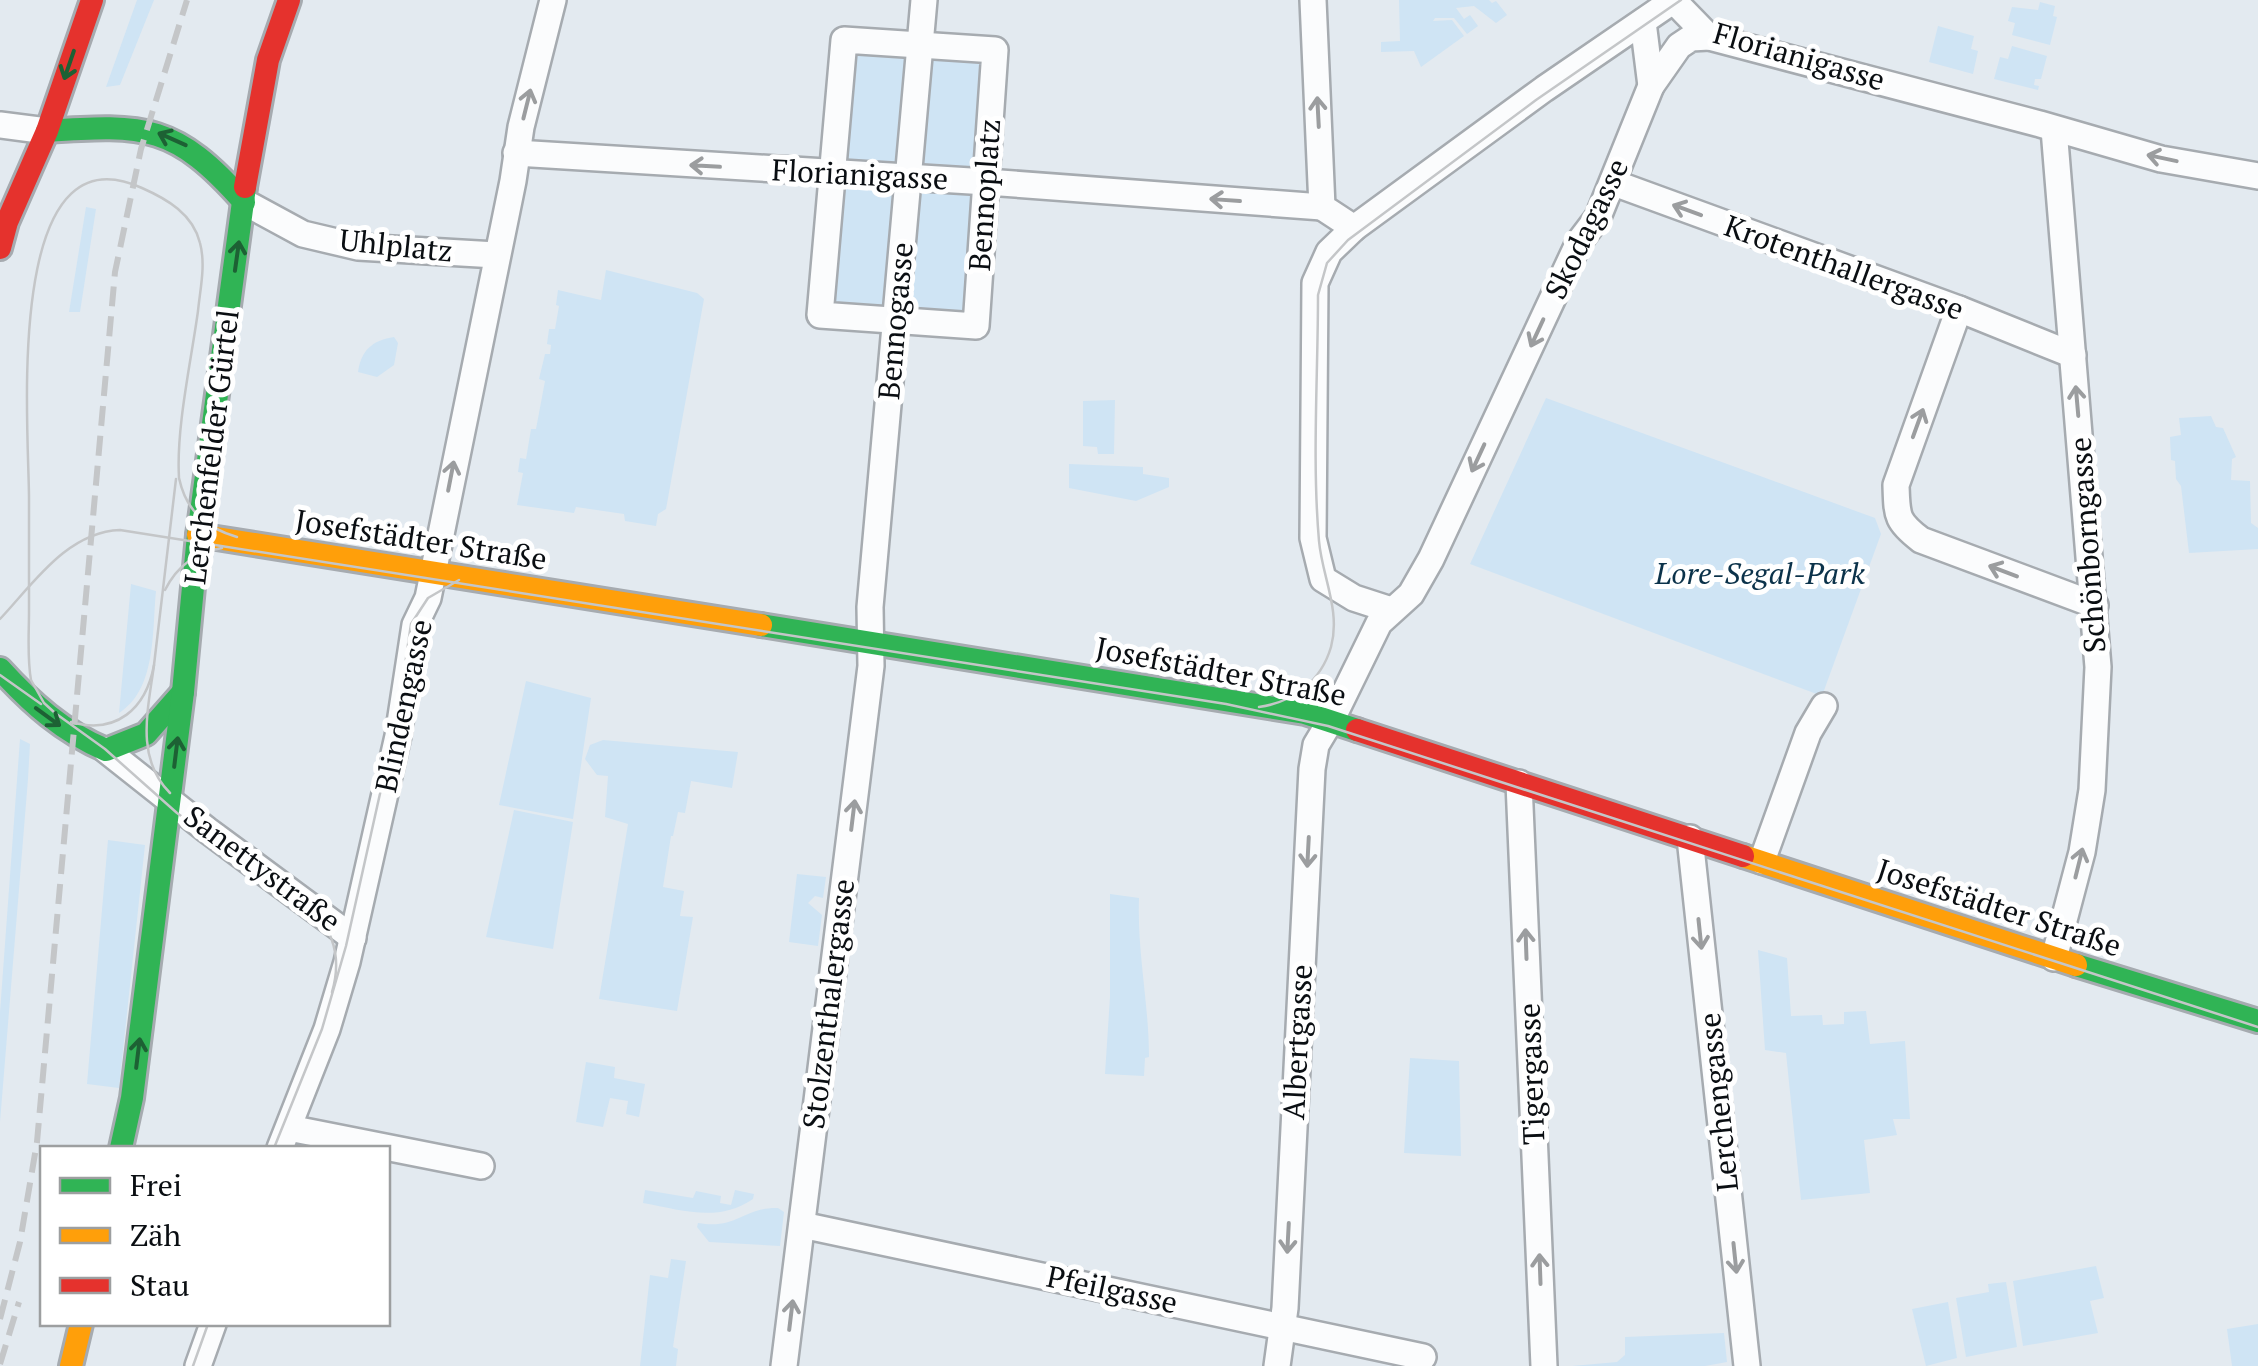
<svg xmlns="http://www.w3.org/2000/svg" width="2258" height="1366" viewBox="0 0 2258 1366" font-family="'PT Serif',serif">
<rect width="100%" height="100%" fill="#e3eaf0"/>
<g fill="#cfe4f4">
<polygon points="137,0 154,0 120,85 106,87"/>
<polygon points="1399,0 1489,0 1492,3 1496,1 1507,15 1496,23 1474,6 1456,8 1464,19 1470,15 1478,26 1467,34 1454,18 1435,18 1433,21 1452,20 1464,36 1421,67 1414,51 1381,52 1381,42 1400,41"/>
<polygon points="2040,2 2055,6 2053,16 2057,17 2050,45 2012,35 2015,23 2008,21 2012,7 2038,10"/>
<polygon points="1938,26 1974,36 1971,49 1978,51 1973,74 1929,62"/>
<polygon points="844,40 995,50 976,326 820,315"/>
<polygon points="2012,46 2047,56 2041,79 2035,79 2034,85 2039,86 2038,90 1994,79 2000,57 2008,59"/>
<polygon points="86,207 96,209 80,312 69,312"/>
<polygon points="606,270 697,293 704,299 666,509 658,514 656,526 625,521 624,514 576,507 574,513 517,505 523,473 518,472 520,458 526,459 531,429 536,429 545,381 539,379 545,354 550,354 551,345 547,344 549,329 555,329 559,306 556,305 558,290 601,300"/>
<path d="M394 337 398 343 394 365 377 377 358 372C361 350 373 340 394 337Z"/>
<polygon points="1546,398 1875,518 1881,534 1822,696 1470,564"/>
<polygon points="1115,400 1114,454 1098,454 1097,447 1083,446 1083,401"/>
<polygon points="2211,416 2216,427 2223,428 2236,457 2232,459 2231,480 2250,481 2251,523 2258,528 2258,549 2189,553 2181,486 2176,479 2175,461 2171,460 2170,437 2181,435 2179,418"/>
<polygon points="1069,464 1143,467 1143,474 1169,478 1169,487 1136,501 1069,488"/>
<path d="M131 584 156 591C152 630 157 689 119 713Z"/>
<polygon points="526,681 591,698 573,819 499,805"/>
<polygon points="20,739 30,744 28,779 0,1122 0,1012"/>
<polygon points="603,740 738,752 732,788 691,781 685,813 678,812 673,836 671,836 663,887 684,891 680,916 693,917 677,1011 599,999 628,824 605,817 608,776 597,775 585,759 590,745"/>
<polygon points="514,810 573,822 553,949 486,937"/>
<polygon points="108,840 145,845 119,1088 87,1084"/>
<polygon points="797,874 826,877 823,898 815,896 808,903 822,915 818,946 789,942"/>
<path d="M1110 894 1139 898C1137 952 1149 1004 1149 1057L1145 1058 1144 1076 1105 1074 1110 997Z"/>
<polygon points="1758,950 1787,958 1791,1016 1822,1015 1823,1025 1844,1024 1844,1012 1866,1011 1870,1044 1905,1041 1910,1119 1893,1119 1897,1135 1864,1140 1870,1193 1801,1200 1786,1053 1765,1050"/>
<polygon points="1410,1058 1459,1061 1461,1156 1404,1153"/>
<polygon points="586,1062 615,1067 614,1078 645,1084 639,1117 626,1114 628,1101 610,1098 603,1127 576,1122"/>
<path d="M645 1190 693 1198 696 1191 721 1196 720 1203 731 1205 735 1190 754 1194 753 1199C718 1223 682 1210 643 1203Z"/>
<path d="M778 1208 784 1212 780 1246 709 1242 697 1227 698 1223C737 1230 743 1207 778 1208Z"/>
<polygon points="671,1259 686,1261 673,1347 678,1349 676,1366 640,1366 650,1275 668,1278"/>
<polygon points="2096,1266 2104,1298 2090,1301 2098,1333 2023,1346 2013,1281"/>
<polygon points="2006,1282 2017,1347 1966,1357 1956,1298 1989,1292 1988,1284"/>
<polygon points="1948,1302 1957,1358 1926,1366 1912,1309"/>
<polygon points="2258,1324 2258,1366 2232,1366 2227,1329"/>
<polygon points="1724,1333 1727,1362 1705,1366 1572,1366 1617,1362 1625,1355 1625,1337"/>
</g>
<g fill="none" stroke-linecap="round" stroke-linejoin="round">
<defs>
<g id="street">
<polyline points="1313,0 1322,207 1354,228"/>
<polyline points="1673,0 1709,37 2040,124 2161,159 2258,176"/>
<polyline points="1643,22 1651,86"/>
<polygon points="844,40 995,50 976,326 820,315"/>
<polyline points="0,125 47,131"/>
<polyline points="516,153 987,182 1322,207"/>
<polyline points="1614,183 1959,309 2073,355"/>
<polyline points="244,202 303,234 358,247 496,255"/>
<path d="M1959 309 1896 485C1897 516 1896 521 1921 540L2095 605"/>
<polyline points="1391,610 1354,598 1323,579 1313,538 1315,283 1329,252 1354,228 1544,89 1674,0"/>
<polyline points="106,750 207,830 353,938"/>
<polyline points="1519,783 1544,1366"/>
<polyline points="1690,838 1747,1366"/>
<polyline points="1762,861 1808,733 1824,706"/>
<polyline points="2054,958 2082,852 2092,790 2098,667 2054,129"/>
<polyline points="289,1128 481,1166"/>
<polyline points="280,1148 327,1029 347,962 398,736 415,625 428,598 513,181 521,127 553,0"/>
<polyline points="802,1225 1423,1357"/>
<polyline points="198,1366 213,1324"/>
<polyline points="784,1366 871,666 870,607 924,0"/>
<polyline points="1277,1366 1285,1308 1312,769 1316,745 1334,715 1379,623 1411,594 1431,559 1579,242 1598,217 1651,86 1679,46 1691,38 1709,37"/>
</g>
<g id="fast">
<path d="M47 131C146 124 176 125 244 202"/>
<polyline points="761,625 1305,713 1357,730"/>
<path d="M0 669C31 703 63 732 106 750L146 734 183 692"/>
<polyline points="2076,965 2258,1021"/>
<polyline points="121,1148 132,1098 183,692 198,535 245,187"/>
</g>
<g id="slow">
<polyline points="198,535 761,625"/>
<polyline points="1743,856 2076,965"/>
<polyline points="71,1366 81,1324"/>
</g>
<g id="jam">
<polyline points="245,187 268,60 289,0"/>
<polyline points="0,248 7,222 47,131 92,0"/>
<polyline points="1357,730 1743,856"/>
</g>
</defs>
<use href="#street" stroke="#a6abb0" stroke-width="30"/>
<use href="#fast" stroke="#a6abb0" stroke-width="28"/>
<use href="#slow" stroke="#a6abb0" stroke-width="28"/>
<use href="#jam" stroke="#a6abb0" stroke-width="28"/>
<use href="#street" stroke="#fbfcfd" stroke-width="25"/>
<use href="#fast" stroke="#30b455" stroke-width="22"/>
<use href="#slow" stroke="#ff9f0a" stroke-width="22"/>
<use href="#jam" stroke="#e5322d" stroke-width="22"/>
<g stroke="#c4c6c8" stroke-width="2.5">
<path d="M237 537C206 528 186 511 179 478 176 428 191 362 198 311 200 290 206 265 200 243 193 214 167 199 142 188 2 124 29 431 29 498 29 536 29 574 29 612 29 634 27 658 31 680L44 703 55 713 105 749 177 813 319 917C337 940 340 965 332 992"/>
<path d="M165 590C177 566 196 552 222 548"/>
<path d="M0 619C33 584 67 532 120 530L1226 704 1328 726 2258 1027"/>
<path d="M154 665C148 710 135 758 170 793"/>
<polyline points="0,675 41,704"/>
<path d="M1259 707C1294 702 1321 681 1331 647 1341 611 1322 576 1319 541 1312 460 1318 376 1318 295L1327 263 1348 240 1536 100 1681 0"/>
<path d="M71 722C116 735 146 709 154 665L176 479"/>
<polyline points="274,1148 322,1029 346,946 398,713 411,624 428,598 459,580"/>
<polyline points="193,1366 208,1324"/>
</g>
<g stroke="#c4c6c8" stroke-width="6" stroke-dasharray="20 10" stroke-linecap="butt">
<polyline points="0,1319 20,1242 37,1142 115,272 141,149 187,0"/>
<polyline points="0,1364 19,1302"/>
</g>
</g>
<defs><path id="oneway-shaft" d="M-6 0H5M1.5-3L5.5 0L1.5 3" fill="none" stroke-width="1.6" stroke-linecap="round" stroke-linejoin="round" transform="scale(2.5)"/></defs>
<g stroke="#1d6134">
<use href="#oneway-shaft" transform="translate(69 65) rotate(109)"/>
<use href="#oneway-shaft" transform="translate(172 139) rotate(-156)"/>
<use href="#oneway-shaft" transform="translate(237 256) rotate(-82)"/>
<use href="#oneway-shaft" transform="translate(48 717) rotate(36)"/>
<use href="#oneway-shaft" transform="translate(176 752) rotate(-83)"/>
<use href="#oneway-shaft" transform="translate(138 1053) rotate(-83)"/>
</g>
<g stroke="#9b9d9f">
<use href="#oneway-shaft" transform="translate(527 104) rotate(-76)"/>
<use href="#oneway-shaft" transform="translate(1318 112) rotate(-93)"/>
<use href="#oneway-shaft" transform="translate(2162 158) rotate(-168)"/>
<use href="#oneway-shaft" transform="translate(705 166) rotate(-177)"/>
<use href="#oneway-shaft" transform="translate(1225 200) rotate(-176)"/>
<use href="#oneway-shaft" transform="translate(1687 210) rotate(-160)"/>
<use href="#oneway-shaft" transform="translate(1537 333) rotate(115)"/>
<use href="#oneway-shaft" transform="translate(2077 401) rotate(-95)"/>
<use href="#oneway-shaft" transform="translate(1918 423) rotate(-70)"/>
<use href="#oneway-shaft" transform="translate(1478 458) rotate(115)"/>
<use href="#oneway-shaft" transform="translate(451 476) rotate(-79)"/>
<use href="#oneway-shaft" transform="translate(2003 571) rotate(-159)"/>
<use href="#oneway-shaft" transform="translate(853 815) rotate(-83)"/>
<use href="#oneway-shaft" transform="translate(1308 852) rotate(93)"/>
<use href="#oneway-shaft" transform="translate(2079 863) rotate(-76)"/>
<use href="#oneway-shaft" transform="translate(1700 934) rotate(84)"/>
<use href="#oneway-shaft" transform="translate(1526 944) rotate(-92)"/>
<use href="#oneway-shaft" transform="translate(1288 1238) rotate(93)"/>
<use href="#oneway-shaft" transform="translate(1735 1258) rotate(84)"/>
<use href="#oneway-shaft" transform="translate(1540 1269) rotate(-92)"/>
<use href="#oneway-shaft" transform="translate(791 1315) rotate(-83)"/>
</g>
<g text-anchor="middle" stroke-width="10" stroke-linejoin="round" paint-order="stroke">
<g font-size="30" fill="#0a0e12" stroke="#fff">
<text transform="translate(1799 57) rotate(16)" y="10">Florianigasse</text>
<text transform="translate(860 175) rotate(3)" y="10">Florianigasse</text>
<text transform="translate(985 195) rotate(-86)" y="10">Bennoplatz</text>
<text transform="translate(1587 229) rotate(-64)" y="10">Skodagasse</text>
<text transform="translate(396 246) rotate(6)" y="10">Uhlplatz</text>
<text transform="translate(1844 268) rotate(20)" y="10">Krotenthallergasse</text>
<text transform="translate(896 321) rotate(-85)" y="10">Bennogasse</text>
<text transform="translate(212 447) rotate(-83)" y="10">Lerchenfelder Gürtel</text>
<text transform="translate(421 540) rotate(9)" y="10">Josefstädter Straße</text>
<text transform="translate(2088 545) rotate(-94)" y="10">Schönborngasse</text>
<text transform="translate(1221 672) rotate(11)" y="10">Josefstädter Straße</text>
<text transform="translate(404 706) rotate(-78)" y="10">Blindengasse</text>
<text transform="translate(262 869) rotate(37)" y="10">Sanettystraße</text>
<text transform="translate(1999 908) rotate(18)" y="10">Josefstädter Straße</text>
<text transform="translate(829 1004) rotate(-83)" y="10">Stolzenthalergasse</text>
<text transform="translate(1298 1042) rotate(-87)" y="10">Albertgasse</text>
<text transform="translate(1532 1074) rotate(-92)" y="10">Tigergasse</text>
<text transform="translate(1719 1102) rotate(-96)" y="10">Lerchengasse</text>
<text transform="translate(1112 1290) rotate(12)" y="10">Pfeilgasse</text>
</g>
<g font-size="30" font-style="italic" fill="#0b324a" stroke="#fff">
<text x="1760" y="584">Lore-Segal-Park</text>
</g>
</g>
<rect x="40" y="1146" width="350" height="180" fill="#ffffff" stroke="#9d9fa0" stroke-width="2.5"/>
<rect x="60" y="1178" width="50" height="15" fill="#30b455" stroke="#9d9fa0" stroke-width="2.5"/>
<text x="130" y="1196" font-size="30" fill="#0a0e12">Frei</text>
<rect x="60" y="1228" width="50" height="15" fill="#ff9f0a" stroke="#9d9fa0" stroke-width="2.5"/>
<text x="130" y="1246" font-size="30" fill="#0a0e12">Zäh</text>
<rect x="60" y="1278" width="50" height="15" fill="#e5322d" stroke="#9d9fa0" stroke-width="2.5"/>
<text x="130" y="1296" font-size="30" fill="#0a0e12">Stau</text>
</svg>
